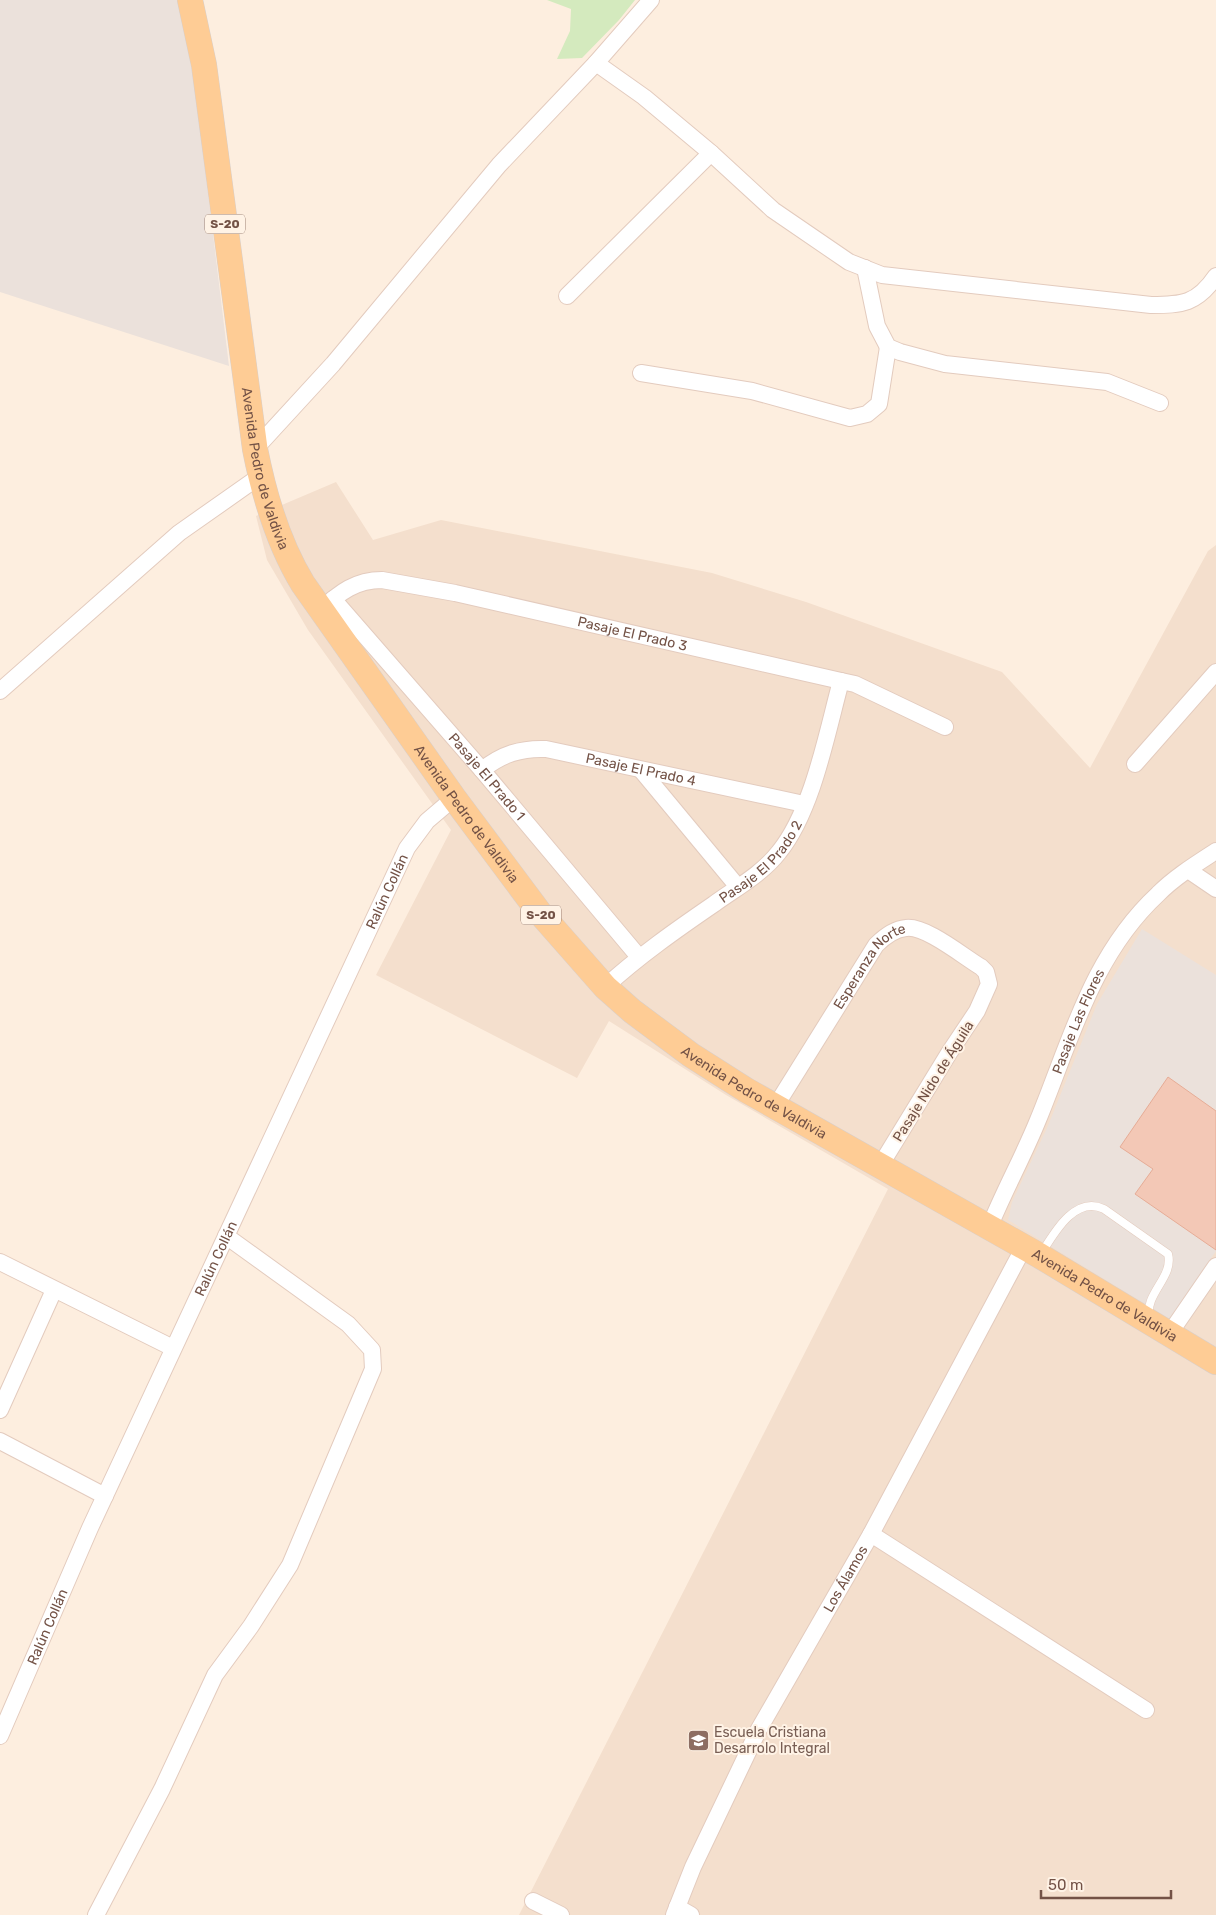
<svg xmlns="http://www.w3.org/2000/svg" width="1216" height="1915" viewBox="0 0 1216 1915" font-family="Rubik,sans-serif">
<rect width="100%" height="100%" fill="#fdeedf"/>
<polygon fill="#f4dfcd" points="336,482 373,540 441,520 712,573 806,602 1002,672 1090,768 1208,551 1216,545 1216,1915 519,1915 888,1189 726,1095 609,1021 577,1078 376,975 451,830 308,630 267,560 256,516"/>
<g fill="#ebe1db">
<polygon points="0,0 178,0 195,86 229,366 0,292"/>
<polygon points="1142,929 1216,975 1216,1251 1170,1319 1008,1220 1012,1202 1047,1128 1097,1004"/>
</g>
<polygon fill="#d4eabe" points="547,0 635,0 619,20 582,58 557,59 570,31 571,9"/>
<polygon fill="#f3c8b6" stroke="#e6ac96" points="1168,1077 1216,1111 1216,1250 1135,1194 1153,1169 1120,1147"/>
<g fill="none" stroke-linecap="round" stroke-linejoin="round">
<defs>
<path id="lane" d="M1041 1254C1054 1233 1075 1195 1104 1209L1168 1254C1174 1277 1145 1293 1149 1317"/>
<g id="street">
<path d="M596 63 644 97 711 153 773 210 849 262 882 275 1151 305C1182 305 1197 304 1216 276"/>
<polyline points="865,268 877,326 888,347 900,352 945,364 1107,382 1160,403"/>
<polyline points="567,296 711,153"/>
<polyline points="641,373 752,391 850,418 867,414 879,404 888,347"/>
<polyline points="255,449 333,364 499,165 596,63 651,0"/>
<path id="s1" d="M333 599 482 770 639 957"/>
<path id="s2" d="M321 610C340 592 356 580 382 580L455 593 841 681 855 684 945 727"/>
<polyline points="0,691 179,533 260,476"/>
<polyline points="1135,764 1216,672"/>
<path id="s3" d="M482 770C502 754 521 748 546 749L804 804"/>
<polyline points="641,770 738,887"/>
<polyline points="1188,870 1216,889"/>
<path id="s4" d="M605 987C639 956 676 930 714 904 736 888 762 874 779 852 813 810 827 732 841 681"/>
<path id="s5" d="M775 1107 876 945C884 937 895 929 906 928 925 925 964 957 981 967L986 972 989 984 977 1011 949 1053 880 1166"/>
<path id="s6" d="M989 1228C1004 1191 1023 1157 1038 1120 1071 1040 1092 955 1158 894 1175 877 1196 864 1216 851"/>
<polyline points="0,1262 173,1348"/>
<polyline points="1170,1333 1216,1266"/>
<polyline points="0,1410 54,1290"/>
<polyline points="0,1441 105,1496"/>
<polyline points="871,1534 1146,1710"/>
<path id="s7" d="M0 1736 90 1528 407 848 427 821 454 798"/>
<polyline points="533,1901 561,1915"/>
<polyline points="677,1907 691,1915"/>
<polyline points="96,1915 162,1789 215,1675 251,1626 290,1565 373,1369 372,1350 348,1324 226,1236"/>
<path id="s8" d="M674 1915 693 1867 759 1729 871 1534 1024 1247"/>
</g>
<g id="primary">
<path id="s9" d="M190 0 204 65 255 449C264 495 278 543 303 584L454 798 539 912 605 987 632 1011 691 1055 746 1090 1040 1256 1216 1362"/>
</g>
</defs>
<use href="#lane" stroke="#e3cbbe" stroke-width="9"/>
<use href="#street" stroke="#e3cbbe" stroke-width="18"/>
<use href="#primary" stroke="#d8cfcb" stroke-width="26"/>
<use href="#lane" stroke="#fff" stroke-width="8"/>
<use href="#street" stroke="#fff" stroke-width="16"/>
<use href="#primary" stroke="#fecc95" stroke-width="25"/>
</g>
<defs>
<symbol id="school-square" viewBox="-11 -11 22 22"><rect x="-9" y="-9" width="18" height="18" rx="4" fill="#8d6e63" stroke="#fff3e6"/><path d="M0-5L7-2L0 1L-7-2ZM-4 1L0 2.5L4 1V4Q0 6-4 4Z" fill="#fff"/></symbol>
</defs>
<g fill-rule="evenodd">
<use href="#school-square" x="686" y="1728" width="25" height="25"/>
</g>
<g text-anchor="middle" stroke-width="4" stroke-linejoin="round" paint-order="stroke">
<g fill="#fff3e6" stroke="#9d8276" stroke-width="1">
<rect x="205" y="214.5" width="40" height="19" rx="4"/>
<rect x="521" y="905.5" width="40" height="19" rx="4"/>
</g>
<g font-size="12" font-weight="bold" fill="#735246">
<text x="225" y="228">S-20</text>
<text x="541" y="919">S-20</text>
</g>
<g font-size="14" fill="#735246" stroke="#fff3e6">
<text dy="5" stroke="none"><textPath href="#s9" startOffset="475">Avenida Pedro de Valdivia</textPath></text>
<text dy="5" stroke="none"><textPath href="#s2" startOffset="326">Pasaje El Prado 3</textPath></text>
<text dy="5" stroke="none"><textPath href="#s3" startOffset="166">Pasaje El Prado 4</textPath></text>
<text dy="5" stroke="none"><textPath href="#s1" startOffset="235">Pasaje El Prado 1</textPath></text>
<text dy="5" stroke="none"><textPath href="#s9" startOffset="880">Avenida Pedro de Valdivia</textPath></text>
<text dy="5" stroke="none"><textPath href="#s4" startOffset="201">Pasaje El Prado 2</textPath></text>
<text dy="5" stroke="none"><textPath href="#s7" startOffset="929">Ralún Collán</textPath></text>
<text dy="5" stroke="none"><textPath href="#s5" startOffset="171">Esperanza Norte</textPath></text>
<text dy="5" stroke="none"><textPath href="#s6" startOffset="225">Pasaje Las Flores</textPath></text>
<text transform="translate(933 1081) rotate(-58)" y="5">Pasaje Nido de Águila</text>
<text dy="5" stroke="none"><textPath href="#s9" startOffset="1285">Avenida Pedro de Valdivia</textPath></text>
<text dy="5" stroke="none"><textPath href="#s7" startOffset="524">Ralún Collán</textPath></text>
<text dy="5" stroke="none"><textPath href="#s9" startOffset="1690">Avenida Pedro de Valdivia</textPath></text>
<text dy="5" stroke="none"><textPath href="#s8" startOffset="378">Los Álamos</textPath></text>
<text dy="5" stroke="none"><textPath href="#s7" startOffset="119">Ralún Collán</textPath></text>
</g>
<g font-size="14" fill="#785e54" stroke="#fff3e6" text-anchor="start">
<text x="714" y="1737">Escuela Cristiana<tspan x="714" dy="16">Desarrolo Integral</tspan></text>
</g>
</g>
<path d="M1041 1890v8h130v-8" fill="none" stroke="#735246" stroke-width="2.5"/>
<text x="1048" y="1890" font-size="15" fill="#735246" stroke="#fff3e6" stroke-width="4" paint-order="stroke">50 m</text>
</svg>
